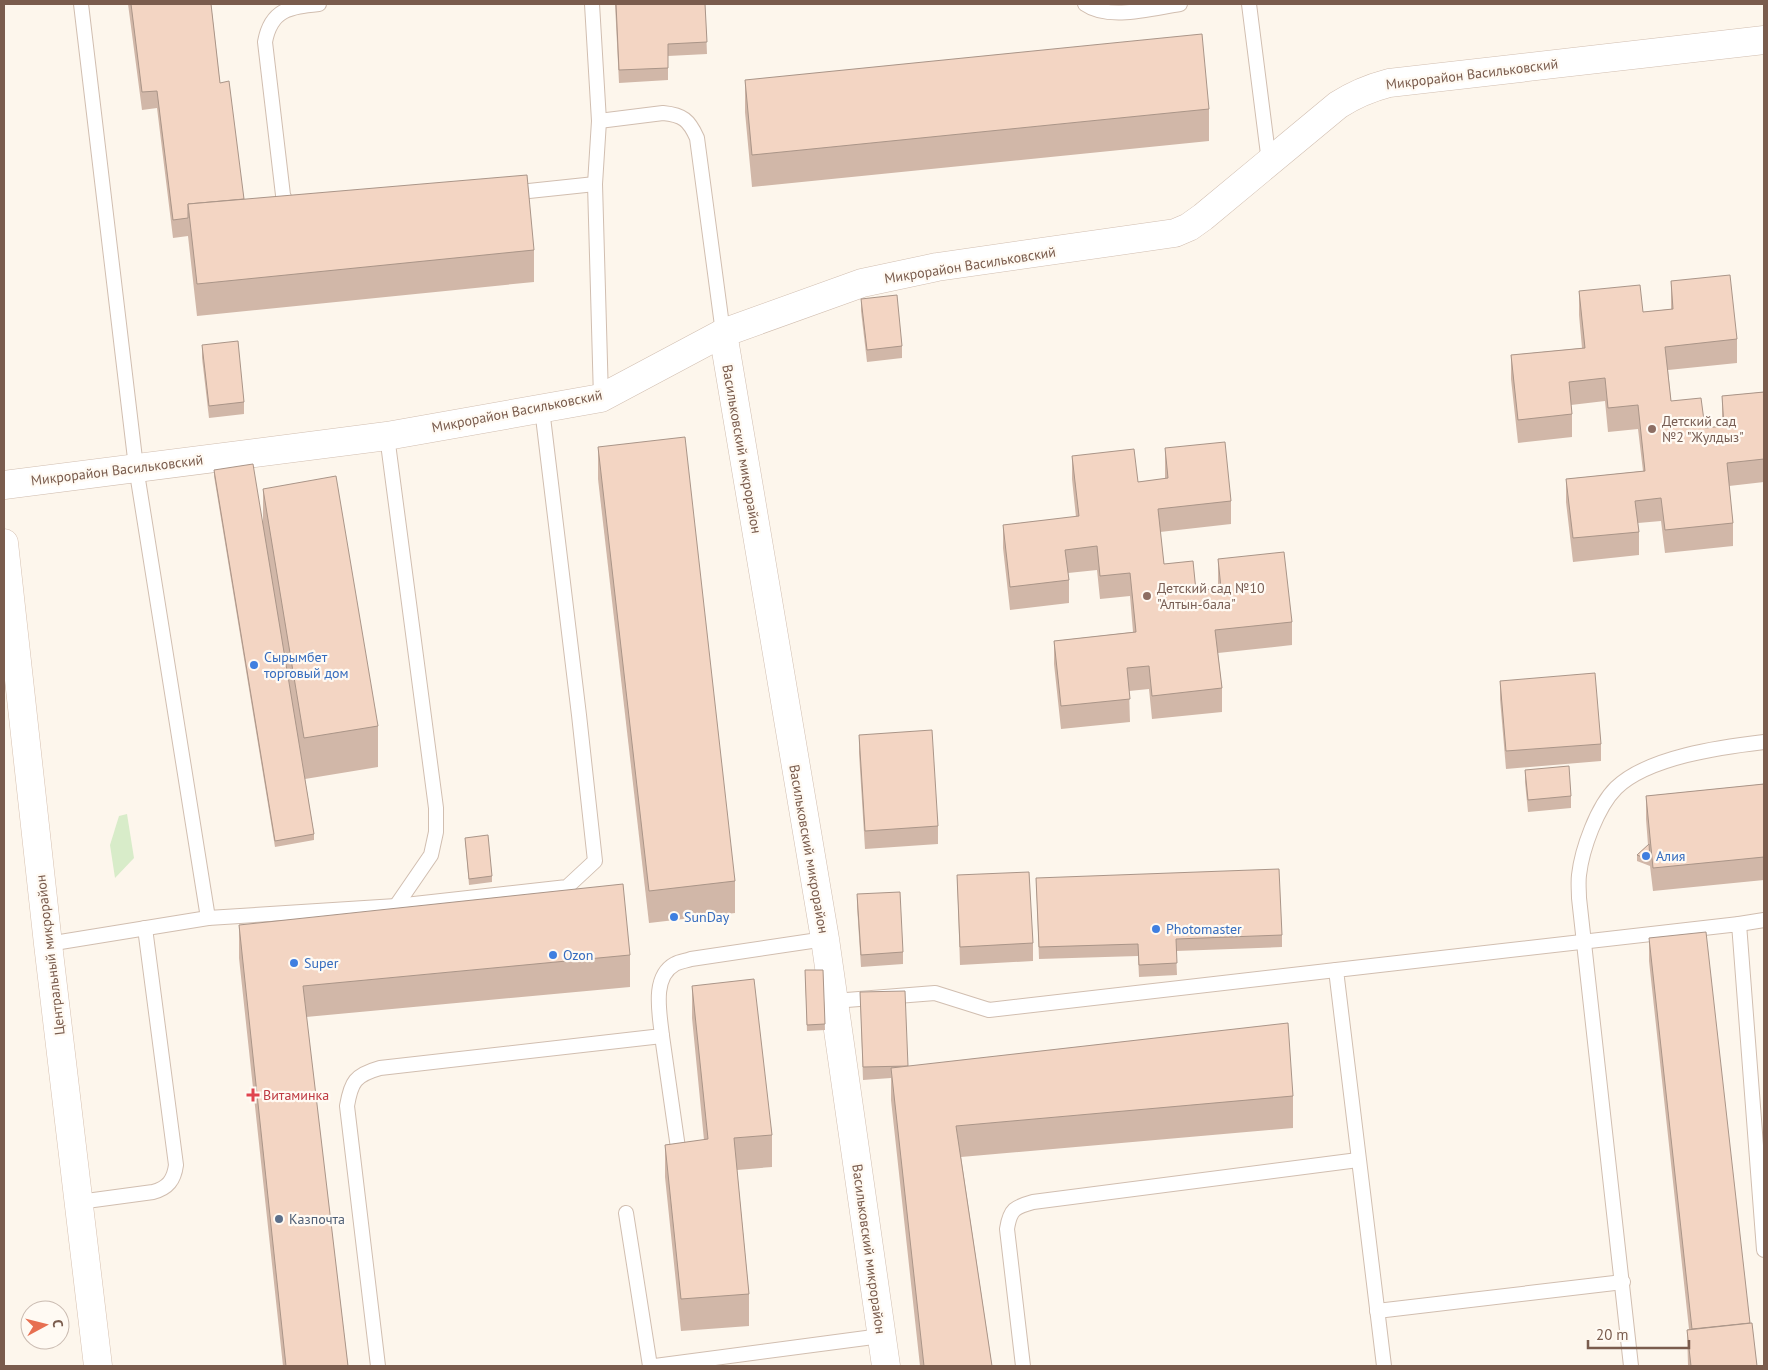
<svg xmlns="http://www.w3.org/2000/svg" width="1768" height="1370" viewBox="0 0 1768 1370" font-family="'PT Sans',sans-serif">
<rect width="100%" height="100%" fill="#fdf6ec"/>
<polygon fill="#d8ecc9" points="127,814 134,858 115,878 110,845 119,816"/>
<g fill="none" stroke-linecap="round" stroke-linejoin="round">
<defs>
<g id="lane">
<polyline points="81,4 136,467 208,918"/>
<polyline points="592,4 599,121 595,184 601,398"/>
<path d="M1085 4C1109 21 1153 8 1180 4"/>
<polyline points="1249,4 1269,162"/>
<path d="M599 121 663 113C683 115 689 120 697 138L723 333"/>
<polyline points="510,193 595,184"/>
<path d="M293 210 287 204 283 195 265 42C271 9 290 7 319 4"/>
<polyline points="387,436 436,808 436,832 431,855 396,906"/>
<polyline points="1739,924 1764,920"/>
<polyline points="48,944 208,918 396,906 567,887 595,861 579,715 542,409"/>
<polyline points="834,1001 935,993 989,1010 1336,970"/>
<polyline points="662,1036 678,1148"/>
<path d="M79 1202 153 1192C168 1188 174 1180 176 1165L145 928"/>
<polyline points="626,1213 650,1366"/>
<polyline points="1377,1311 1623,1282"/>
<path d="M378 1366 347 1106C351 1082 355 1075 380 1068L662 1036C660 1015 651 977 675 964 680 961 686 961 691 959L825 939"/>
<polyline points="655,1366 881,1336"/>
<path d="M1023 1366 1007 1229C1010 1209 1015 1207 1033 1202L1358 1160"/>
<polyline points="1384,1366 1336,970 1739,924 1764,1250"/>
<path d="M1631 1366 1579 898C1579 891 1578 883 1579 875 1582 849 1597 807 1616 788 1648 757 1721 747 1764 742"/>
</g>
<g id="street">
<polyline points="723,333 825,939 886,1366"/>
<path d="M4 485 387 436 601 398 723 333 862 283 937 267 1175 233 1189 227 1203 217 1338 105C1355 94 1370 88 1389 83L1764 40"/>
</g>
<polyline id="secondary" points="4,543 48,944 98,1366"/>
</defs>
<use href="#lane" stroke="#d1beb0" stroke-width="16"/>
<use href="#street" stroke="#d1beb0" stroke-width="29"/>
<use href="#secondary" stroke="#d6c0b0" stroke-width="29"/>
<use href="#lane" stroke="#fff" stroke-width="14"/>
<use href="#street" stroke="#fff" stroke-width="28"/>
<use href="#secondary" stroke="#fff" stroke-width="28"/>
</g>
<g fill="#d1b7a8">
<polygon points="128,4 211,4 220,83 244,199 534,250 534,282 197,316 188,236 173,238 157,108 142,110"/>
<polygon points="615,4 705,4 707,54 668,56 668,80 619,83"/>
<polygon points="745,80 1209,109 1209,141 752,187 745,112"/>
<polygon points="1671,281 1737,339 1737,363 1668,370 1671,401 1705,428 1722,426 1722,396 1764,392 1764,482 1729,486 1733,523 1733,546 1665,553 1661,521 1638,523 1639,532 1639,555 1573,562 1566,502 1566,479 1643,471 1638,429 1608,432 1605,401 1571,405 1572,414 1572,437 1518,443 1511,379 1511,355 1582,348 1579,315 1579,291 1643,312 1671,309"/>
<polygon points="861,299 902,346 902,358 867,362 861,311"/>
<polygon points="202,345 244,402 244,414 209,418 202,358"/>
<polygon points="598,447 735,881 735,913 649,923 598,479"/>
<polygon points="1165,448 1231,501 1231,524 1160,532 1164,564 1196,591 1218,589 1218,559 1292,622 1292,645 1218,653 1222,688 1222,712 1152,719 1149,689 1129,691 1130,722 1061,729 1054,664 1054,641 1133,632 1130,596 1100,599 1097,570 1068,573 1069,580 1069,603 1010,610 1003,548 1003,525 1076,517 1072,479 1072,456 1138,482 1165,479"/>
<polygon points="214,470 263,522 263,489 378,726 378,767 305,779 314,834 314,840 275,847 214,476"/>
<polygon points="1500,681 1601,744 1601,761 1506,769 1500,699"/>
<polygon points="859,735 938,826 938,844 865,849 859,753"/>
<polygon points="1525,770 1571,796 1571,808 1528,812 1525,782"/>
<polygon points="1764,784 1764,880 1653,891 1650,866 1637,861 1637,855 1648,845 1646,819 1646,796"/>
<polygon points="465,838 492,876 492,882 469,885"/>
<polygon points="957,875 1033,943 1033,961 960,965"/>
<polygon points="1036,878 1282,935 1282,947 1176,951 1177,975 1139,977 1138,956 1039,959"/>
<polygon points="857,894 903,952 903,964 861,967 857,906"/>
<polygon points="239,925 630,955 630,987 306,1017 348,1366 283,1366 239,958"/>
<polygon points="1649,938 1750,1323 1757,1366 1688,1366 1687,1330 1689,1329 1649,961"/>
<polygon points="805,970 823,970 825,1030 807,1031"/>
<polygon points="692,986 772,1135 772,1167 737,1170 749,1294 749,1326 681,1331 665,1177 665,1145 704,1140 692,1018"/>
<polygon points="860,992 908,1066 1293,1096 1293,1128 961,1157 992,1366 920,1366 891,1100 891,1078 863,1080"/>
</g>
<g fill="#f3d5c3" stroke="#aa9588">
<polygon points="131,4 211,4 220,83 229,81 244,199 188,204 188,218 173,220 157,91 142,92"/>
<polygon points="616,4 705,4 707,42 668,44 668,68 619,70"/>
<polygon points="1202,34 1209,109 752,155 745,80"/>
<polygon points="527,175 534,250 197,284 188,204"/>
<polygon points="1730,275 1737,339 1665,347 1671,401 1701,398 1705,428 1724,426 1722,396 1764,392 1764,459 1727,463 1733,523 1665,530 1661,498 1635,501 1639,532 1573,538 1566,479 1645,471 1638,405 1608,408 1605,378 1569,382 1572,414 1518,420 1511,355 1585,348 1579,291 1640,285 1643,312 1673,309 1671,281"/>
<polygon points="897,295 902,346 867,350 861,299"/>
<polygon points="238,341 244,402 209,406 202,345"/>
<polygon points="685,437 735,881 649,891 598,447"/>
<polygon points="1225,442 1231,501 1158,509 1164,564 1193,561 1196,591 1221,588 1218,559 1284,552 1292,622 1215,630 1222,688 1152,696 1149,666 1127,668 1130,699 1061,706 1054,641 1136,632 1130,573 1100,576 1097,546 1065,550 1069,580 1010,587 1003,525 1079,516 1072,456 1134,449 1138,482 1168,478 1165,448"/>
<polygon points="253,464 314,834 275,841 214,470"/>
<polygon points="336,476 378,726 304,738 263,489"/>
<polygon points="1595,673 1601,744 1506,751 1500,681"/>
<polygon points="932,730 938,826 865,831 859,735"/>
<polygon points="1569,766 1571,796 1528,800 1525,770"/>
<polygon points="1764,784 1764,857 1653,868 1646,796"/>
<polygon points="488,835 492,876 469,879 465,838"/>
<polygon points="1649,844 1650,860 1637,855"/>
<polygon points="1279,869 1282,935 1176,939 1177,963 1139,965 1138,944 1039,947 1036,878"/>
<polygon points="1029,872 1033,943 960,947 957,875"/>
<polygon points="623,884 630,955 303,986 348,1366 286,1366 239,925"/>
<polygon points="900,892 903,952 861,955 857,894"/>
<polygon points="1706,932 1750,1323 1692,1329 1649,938"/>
<polygon points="805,970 823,970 825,1024 807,1025"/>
<polygon points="754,979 772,1135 734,1138 749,1294 681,1299 665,1145 708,1139 692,986"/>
<polygon points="905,991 908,1066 863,1067 860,992"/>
<polygon points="1288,1023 1293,1096 956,1126 992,1366 924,1366 891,1068"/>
<polygon points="1752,1323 1757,1366 1691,1366 1687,1330"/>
</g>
<g fill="#8d6e63" stroke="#fffaf3" stroke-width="2">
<circle cx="1652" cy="429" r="5"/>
<circle cx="1147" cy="596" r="5"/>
</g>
<g fill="#3f7fe0" stroke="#fffaf3" stroke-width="2">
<circle cx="254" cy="665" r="5"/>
<circle cx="1646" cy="856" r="5"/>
<circle cx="674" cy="917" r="5"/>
<circle cx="1156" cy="929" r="5"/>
<circle cx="553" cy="955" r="5"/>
<circle cx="294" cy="963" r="5"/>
</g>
<path fill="#e0444e" stroke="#fffaf3" stroke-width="2" d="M250.5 1087.5h5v5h5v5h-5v5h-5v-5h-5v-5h5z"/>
<circle fill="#5c6f8a" stroke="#fffaf3" stroke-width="2" cx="279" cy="1219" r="5"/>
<g text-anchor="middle" stroke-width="4.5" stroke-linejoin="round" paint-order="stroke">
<g font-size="14" fill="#7a5c4d" stroke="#fffaf3">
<text transform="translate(1472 74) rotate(-7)" y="5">Микрорайон Васильковский</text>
<text transform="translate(970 265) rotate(-9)" y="5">Микрорайон Васильковский</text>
<text transform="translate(517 411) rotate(-11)" y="5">Микрорайон Васильковский</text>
<text transform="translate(742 449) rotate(80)" y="5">Васильковский микрорайон</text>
<text transform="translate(117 470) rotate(-7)" y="5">Микрорайон Васильковский</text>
<text transform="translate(809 849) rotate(80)" y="5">Васильковский микрорайон</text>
<text transform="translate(50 955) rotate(-97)" y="5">Центральный микрорайон</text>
<text transform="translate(869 1249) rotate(82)" y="5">Васильковский микрорайон</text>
</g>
<g font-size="14" fill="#785e54" stroke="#fffaf3" text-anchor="start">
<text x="1662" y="426">Детский сад<tspan x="1662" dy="16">№2 "Жулдыз"</tspan></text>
<text x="1157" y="593">Детский сад №10<tspan x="1157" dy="16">"Алтын-бала"</tspan></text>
</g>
<g font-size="14" fill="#366cbe" stroke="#fffaf3" text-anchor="start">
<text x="264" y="662">Сырымбет<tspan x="264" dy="16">торговый дом</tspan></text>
<text x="1656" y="861">Алия</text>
<text x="684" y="922">SunDay</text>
<text x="1166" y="934">Photomaster</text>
<text x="563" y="960">Ozon</text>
<text x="304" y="968">Super</text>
</g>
<g font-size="14" fill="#be3a42" stroke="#fffaf3" text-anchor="start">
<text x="263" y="1100">Витаминка</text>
</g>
<g font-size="14" fill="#4e5e75" stroke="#fffaf3" text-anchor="start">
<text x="289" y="1224">Казпочта</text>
</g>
</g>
<rect width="1768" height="1370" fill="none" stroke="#7a5c4d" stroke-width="10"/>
<g transform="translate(45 1325) rotate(83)"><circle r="24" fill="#fffaf3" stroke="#cabbb1"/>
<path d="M0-4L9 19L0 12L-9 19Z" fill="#e76f51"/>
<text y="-8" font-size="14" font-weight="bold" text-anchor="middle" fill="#7a5c4d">С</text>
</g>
<path d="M1588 1340v8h101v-8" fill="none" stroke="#7a5c4d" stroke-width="2.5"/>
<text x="1596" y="1340" font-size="15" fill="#7a5c4d" stroke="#fffaf3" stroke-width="4" paint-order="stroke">20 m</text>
</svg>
